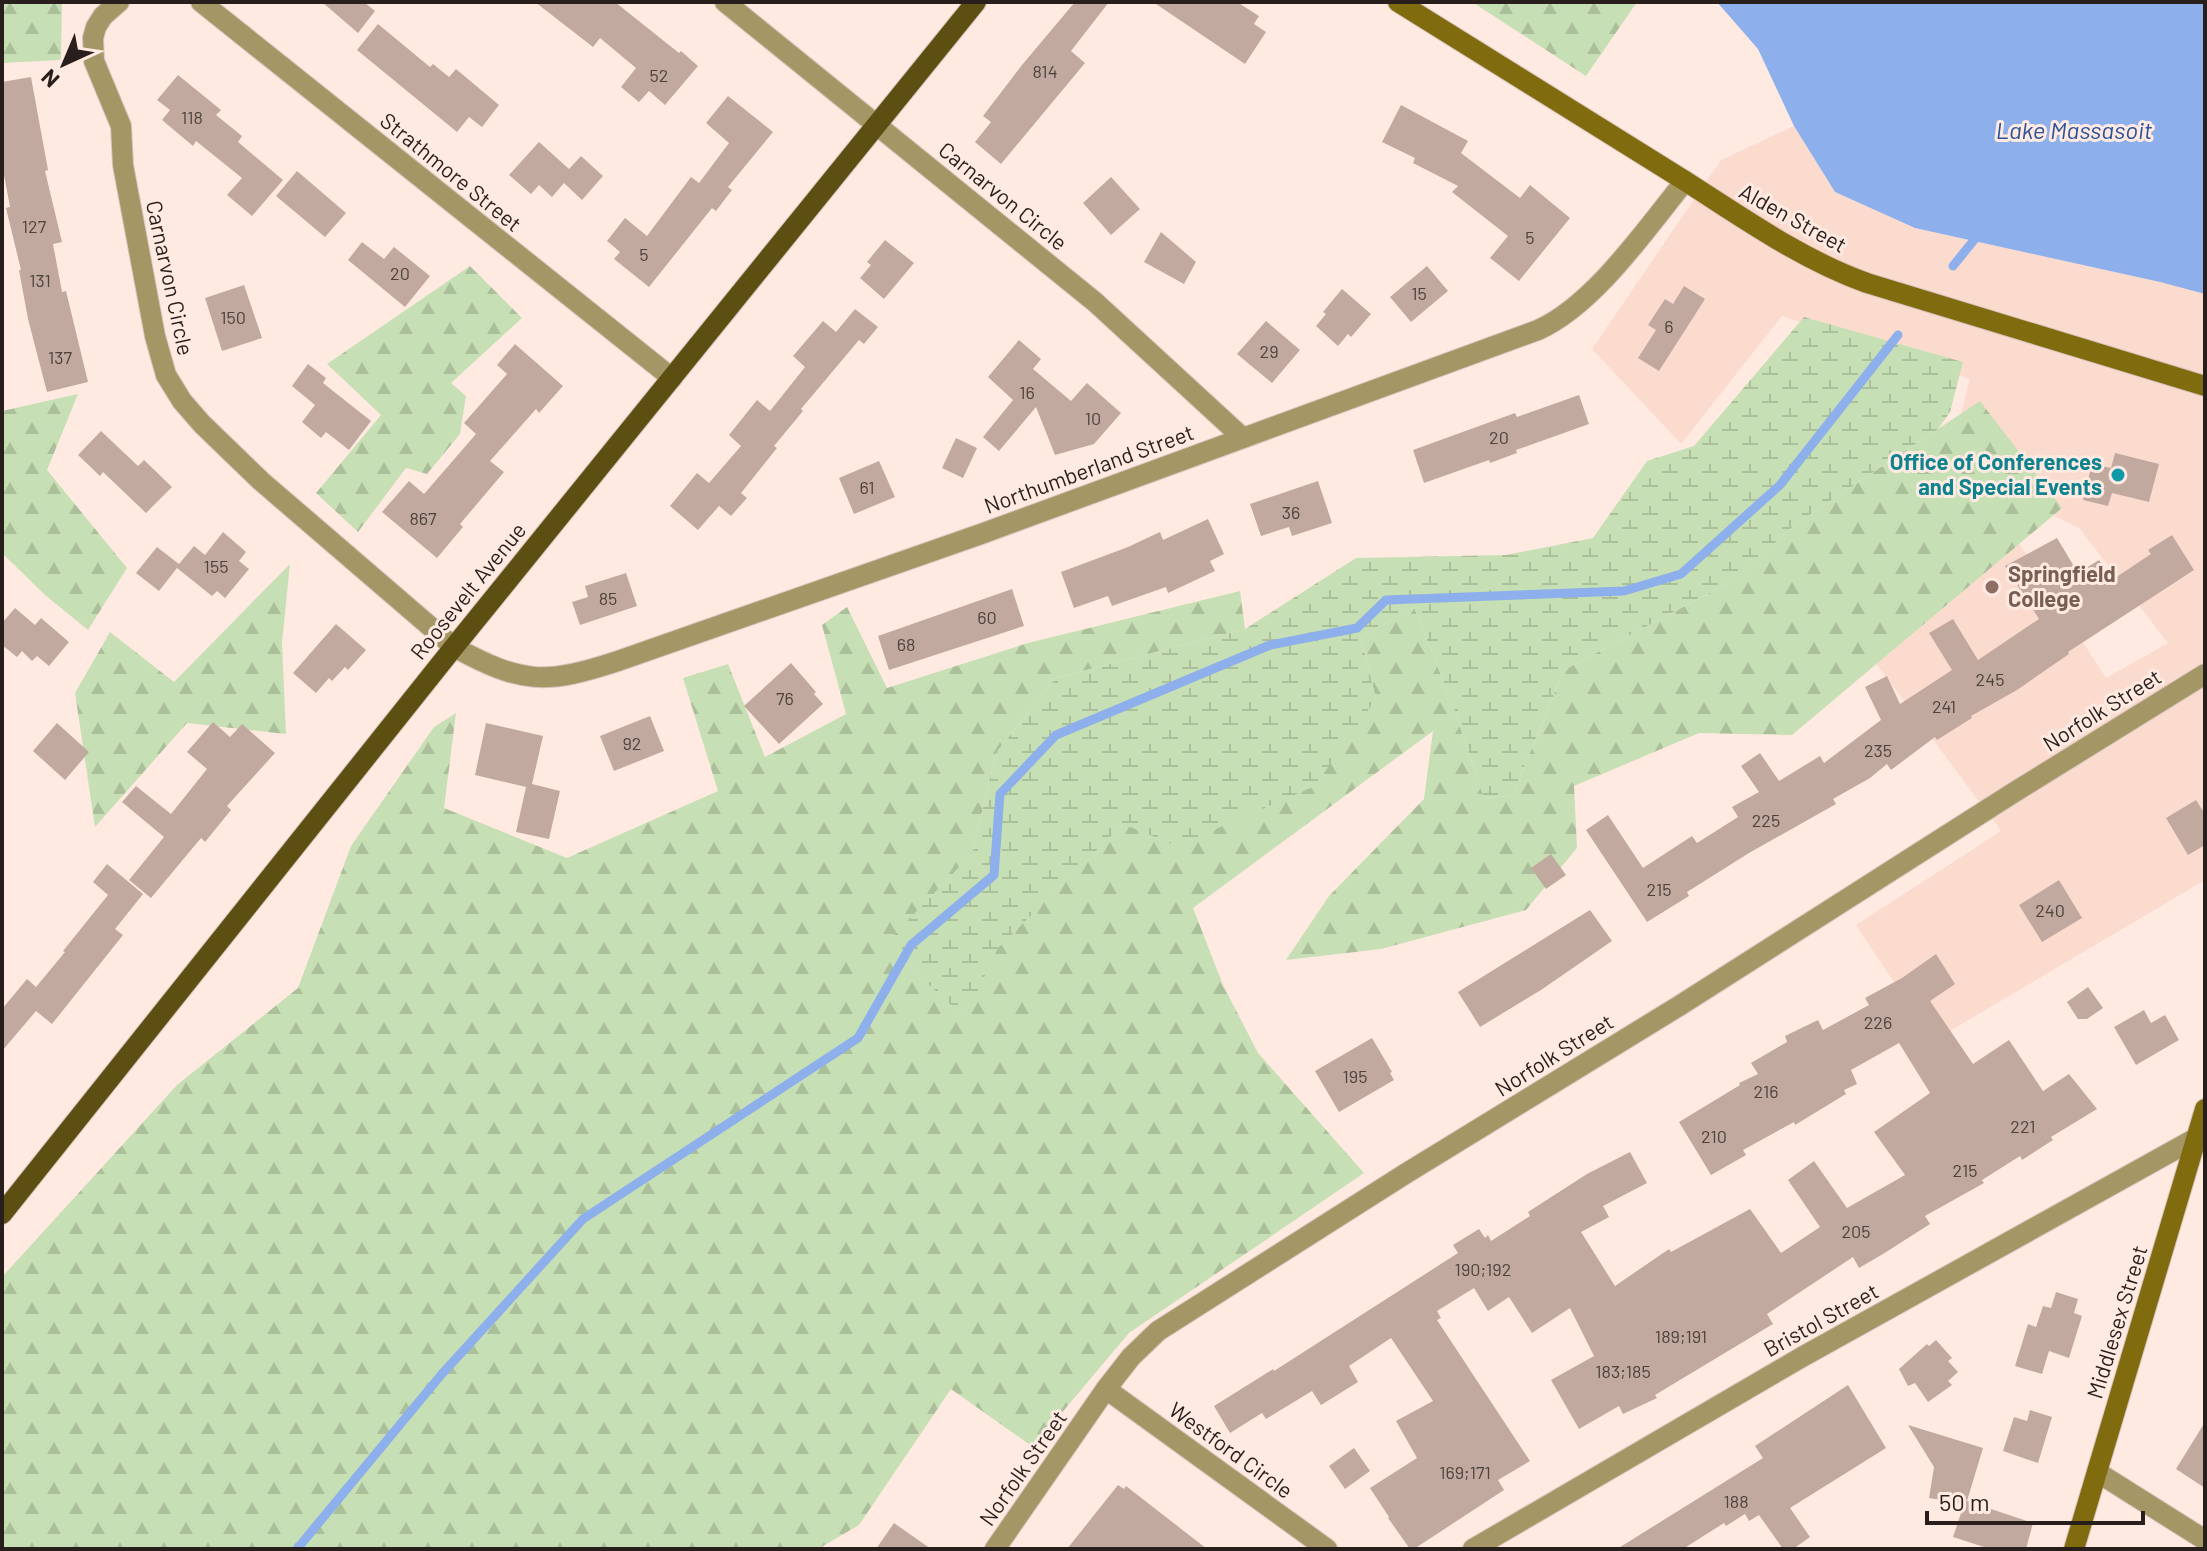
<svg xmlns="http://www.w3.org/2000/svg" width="2207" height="1551" viewBox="0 0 2207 1551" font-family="Barlow,sans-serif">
<defs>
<pattern id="forest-firs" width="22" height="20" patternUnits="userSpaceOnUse" patternTransform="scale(2)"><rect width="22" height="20" fill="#c7dfb4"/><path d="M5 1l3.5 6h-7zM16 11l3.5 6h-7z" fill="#abbf9a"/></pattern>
<pattern id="wetland-marsh" width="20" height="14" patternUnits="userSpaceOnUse" patternTransform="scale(2)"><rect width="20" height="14" fill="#c7dfb4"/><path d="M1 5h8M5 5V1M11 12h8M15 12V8" fill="none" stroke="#abbf9a"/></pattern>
</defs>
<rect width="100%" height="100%" fill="#ffeae2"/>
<polygon fill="#fcdbcf" points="1794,126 1835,192 1915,228 2160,282 2205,294 2205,880 1933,1041 1856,925 2001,831 1858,639 2014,535 2106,678 2168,643 2079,528 1948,464 1970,379 1782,316 1681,444 1592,349 1721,160"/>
<g fill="url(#forest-firs)">
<polygon points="2,2 62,2 61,60 2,63"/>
<polygon points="1472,2 1637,2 1586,76"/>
<polygon points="470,266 522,318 451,383 466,396 460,434 427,474 406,468 358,532 316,493 381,415 327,364"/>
<polygon points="78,394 47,470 127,568 88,630 45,595 2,553 2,411"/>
<polygon points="1980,401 2062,508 1792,735 1699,733 1574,786 1577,848 1526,910 1381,949 1286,960 1329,896 1424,799 1433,731 1193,908 1223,985 1258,1053 1364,1173 1129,1333 1033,1447 951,1389 859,1525 818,1549 2,1549 2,1277 177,1085 298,988 351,846 434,727 456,713 444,808 567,858 718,791 683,678 728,664 765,757 846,714 822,625 847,607 887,688 1028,643 1240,591 1245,629 1056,678 996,753 972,854 886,944 964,1017 997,948 1123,824 1376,699 1361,638 1414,607 1452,703 1484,798 1512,796 1564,670 1734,580 1797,523"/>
<polygon points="290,564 282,643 286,734 187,723 95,827 75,693 110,632 174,682"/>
</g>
<polygon fill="url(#wetland-marsh)" points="1804,317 1963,362 1950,412 1938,429 1797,523 1734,580 1564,670 1512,796 1484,798 1452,703 1414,607 1361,638 1376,699 1315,786 1177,846 1123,824 998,948 965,1018 885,944 972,854 996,753 1056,678 1245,629 1356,558 1506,555 1593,538 1647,461 1694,446"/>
<polygon fill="#8dafeb" points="1717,2 2205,2 2205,294 2160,282 1915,228 1835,192 1794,126 1758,49"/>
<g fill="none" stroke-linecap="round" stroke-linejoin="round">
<g stroke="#8dafeb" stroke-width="9">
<polyline points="1953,266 1974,240"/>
<polyline points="297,1549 441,1375 583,1219 858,1038 911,945 994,875 1000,794 1056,735 1270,645 1357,628 1386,600 1624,591 1681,574 1780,485 1898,335"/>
</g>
</g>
<g fill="#c1a99f">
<polygon points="322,2 364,2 375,11 358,33"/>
<polygon points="535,2 615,2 679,53 681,51 698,66 665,105 649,91 639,102 621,87 636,68 600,38 593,47"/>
<polygon points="1075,2 1109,2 1071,51 1085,63 1001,164 975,142 991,122 983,116 1022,65"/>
<polygon points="1153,2 1237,2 1259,16 1254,24 1266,32 1245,64"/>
<polygon points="378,24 430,67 433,64 449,77 456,69 499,105 482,127 469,117 457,132 357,50"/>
<polygon points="178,75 221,110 216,115 242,136 238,142 283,180 252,216 227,195 242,178 196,141 193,146 162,120 170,110 157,100"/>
<polygon points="31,77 48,170 45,171 62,242 53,244 62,292 66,291 88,382 47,392 28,319 19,270 21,270 6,208 10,207 2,164 2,82"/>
<polygon points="728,96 773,132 728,187 732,190 716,211 712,208 649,287 614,259 620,252 607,241 625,218 647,236 691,177 699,183 729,143 706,123"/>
<polygon points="1401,105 1468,141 1461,153 1520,198 1530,185 1570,218 1519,281 1490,258 1508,236 1452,192 1458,186 1413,163 1415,158 1382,142"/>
<polygon points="539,142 569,169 581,156 603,176 582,200 564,183 552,197 539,185 531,194 509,175"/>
<polygon points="297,171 346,213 325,237 276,196"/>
<polygon points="1111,177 1140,209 1111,235 1083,203"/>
<polygon points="1161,232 1196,262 1184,284 1144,262"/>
<polygon points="885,240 914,263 884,299 860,278 871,265 867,262"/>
<polygon points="362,242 384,259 394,247 430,276 405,307 348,260"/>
<polygon points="1427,266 1448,291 1411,322 1390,297"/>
<polygon points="244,285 262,338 222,351 205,298"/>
<polygon points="1684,286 1705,299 1659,371 1638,358 1656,330 1648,325 1665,299 1673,304"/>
<polygon points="1342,289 1371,314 1351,337 1348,334 1338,346 1316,326 1326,314 1323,312"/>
<polygon points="855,309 878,327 864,344 859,340 801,409 803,411 774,446 777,448 741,493 747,498 731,516 719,506 698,530 670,506 697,473 709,483 741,446 729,435 757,400 770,411 805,367 793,356 823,321 836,332"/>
<polygon points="1266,321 1300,350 1272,383 1237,354"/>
<polygon points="1019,340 1041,359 1033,369 1071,401 1087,383 1121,413 1094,444 1055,455 1036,407 999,451 983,437 1013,400 988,377"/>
<polygon points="515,344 563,386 539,413 536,409 490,461 504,472 460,524 463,527 437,558 382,512 409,481 424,494 476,434 464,423 507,374 497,365"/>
<polygon points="308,364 326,378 323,383 371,421 349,450 326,432 321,438 302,422 315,405 292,386"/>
<polygon points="1579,395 1589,424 1516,450 1517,453 1490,463 1489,460 1424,483 1413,450 1515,413 1517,417"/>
<polygon points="101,431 138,466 144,460 172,487 146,513 103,472 100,476 78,455"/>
<polygon points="956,438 977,448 963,478 942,468"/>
<polygon points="2115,453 2159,464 2149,502 2112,493 2108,506 2083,500 2092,464 2111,468"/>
<polygon points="879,461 895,497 854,514 839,478"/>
<polygon points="1318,481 1332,523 1292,536 1289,527 1261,536 1250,504"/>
<polygon points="1208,519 1224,554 1210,561 1215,571 1168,593 1166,587 1112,606 1108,596 1074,608 1061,572 1128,547 1160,532 1163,540"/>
<polygon points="223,532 246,552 239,561 249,569 225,598 217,591 212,596 177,568 159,591 136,573 157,547 179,564 194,546 205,555"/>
<polygon points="2172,535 2194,570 2068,652 2069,654 2017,690 1971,716 1972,718 1937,740 1935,737 1891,770 1887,764 1870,778 1833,799 1836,804 1749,853 1687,892 1689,896 1647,922 1586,830 1608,815 1643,868 1692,836 1697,843 1738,817 1732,807 1759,792 1741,766 1760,753 1779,781 1820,756 1824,763 1881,720 1865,687 1887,676 1900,704 1952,670 1929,633 1953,619 1978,660 2039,619 2005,566 2057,538 2078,573 2099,560 2112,580 2151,554 2148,550"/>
<polygon points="626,573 637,606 580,625 572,602 588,597 585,586"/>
<polygon points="1012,589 1024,626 889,670 878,636"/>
<polygon points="15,608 35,625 41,618 69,642 49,666 37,656 32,661 22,651 17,657 2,645 2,623"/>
<polygon points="336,624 366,650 348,670 345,667 332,681 329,678 316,693 293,673"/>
<polygon points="791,663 816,692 814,694 823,704 779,744 744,706"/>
<polygon points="650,716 664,751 614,771 600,736"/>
<polygon points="213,722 230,737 242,724 275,753 227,806 231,810 205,842 201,838 151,898 129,880 164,837 122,802 136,786 171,814 207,769 187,752"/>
<polygon points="57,723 89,752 65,780 33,751"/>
<polygon points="486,723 543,736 532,784 560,791 549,839 516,832 526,787 475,775"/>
<polygon points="2196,800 2205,814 2205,845 2188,855 2166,818"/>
<polygon points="1551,854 1566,875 1546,889 1531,868"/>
<polygon points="107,864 143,894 115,929 123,935 52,1024 36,1011 2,1051 2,1009 27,979 36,987 65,952 63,951 108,895 93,882"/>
<polygon points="2059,880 2082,918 2042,942 2019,905"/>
<polygon points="1590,910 1612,941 1541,990 1480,1027 1458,992"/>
<polygon points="1936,954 1955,984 1930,1001 1973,1064 2009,1040 2043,1091 2069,1074 2097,1109 2051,1137 2053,1140 2022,1160 2020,1156 1982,1180 1984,1183 1925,1216 1930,1224 1883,1254 1859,1268 1853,1257 1767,1314 1773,1324 1655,1395 1657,1398 1623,1414 1619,1406 1579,1429 1551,1380 1594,1356 1570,1308 1532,1333 1509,1297 1488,1311 1474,1288 1437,1311 1441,1318 1437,1320 1530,1461 1498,1480 1504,1490 1414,1549 1410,1549 1388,1518 1389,1517 1370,1488 1417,1458 1396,1421 1433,1401 1391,1338 1349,1366 1358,1382 1321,1405 1312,1391 1266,1419 1262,1413 1230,1433 1214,1406 1273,1369 1274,1371 1458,1253 1453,1245 1479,1229 1485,1238 1488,1235 1491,1241 1530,1216 1528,1212 1587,1174 1630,1152 1647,1183 1603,1206 1609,1217 1581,1232 1615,1286 1669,1249 1671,1252 1750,1209 1781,1253 1820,1227 1788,1180 1814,1161 1847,1208 1905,1175 1874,1132 1930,1093 1899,1043 1851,1070 1857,1084 1844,1090 1846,1094 1795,1125 1794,1122 1743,1150 1746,1155 1711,1175 1679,1122 1740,1085 1739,1083 1758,1074 1751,1063 1787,1042 1785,1036 1818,1020 1823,1030 1869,1005 1865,998 1902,978"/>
<polygon points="2088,987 2103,1008 2087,1019 2078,1019 2067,1002"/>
<polygon points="2144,1010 2151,1023 2165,1015 2179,1040 2136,1065 2114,1027"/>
<polygon points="1372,1038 1392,1072 1390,1073 1394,1080 1339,1112 1315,1071"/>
<polygon points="2056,1292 2078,1299 2074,1313 2082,1316 2069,1358 2049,1351 2042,1374 2015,1366 2028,1324 2036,1327 2043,1306 2051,1308"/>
<polygon points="1936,1340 1952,1358 1948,1361 1958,1372 1948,1381 1952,1385 1928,1402 1915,1383 1908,1386 1899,1369 1927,1344 1929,1346"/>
<polygon points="1848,1385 1886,1448 1790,1508 1810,1537 1793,1549 1783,1549 1759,1515 1749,1521 1745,1514 1726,1526 1724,1523 1683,1549 1617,1549 1763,1458 1755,1446"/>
<polygon points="2030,1410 2052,1417 2038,1463 2003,1451 2014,1417 2027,1421"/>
<polygon points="2205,1422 2205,1488 2176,1469"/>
<polygon points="1908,1425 1983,1448 1967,1501 2033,1523 2026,1549 1990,1549 1953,1537 1964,1504 1929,1498 1934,1467"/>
<polygon points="1354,1448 1370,1471 1345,1489 1329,1466"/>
<polygon points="1118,1485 1124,1489 1126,1486 1207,1549 1067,1549"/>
<polygon points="894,1523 931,1549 876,1549"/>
</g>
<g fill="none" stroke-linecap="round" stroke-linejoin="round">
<defs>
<g id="street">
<path d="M119 2 103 16 96 27 93 38 94 61 121 126 123 165 155 336 166 375 182 401 202 424 261 481 454 647C522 684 545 685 618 661L981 534 1538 330C1594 305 1646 229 1685 181"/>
<polyline points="201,2 672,378"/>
<polyline points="725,2 1095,302 1243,438"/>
<polyline points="1106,1389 1327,1549"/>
<polyline points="2097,1472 2205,1540"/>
<polyline points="995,1549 1106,1389 1131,1357 1158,1331 1405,1174 1679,1006 2013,793 2205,674"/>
<polyline points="1473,1549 1802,1357 2196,1138"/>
</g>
<g id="secondary">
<path d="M1398 2C1493 61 1588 120 1682 179 1742 217 1800 259 1867 283L2205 386"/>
<polyline points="2074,1549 2205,1109"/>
</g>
<polyline id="primary" points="2,1214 454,647 976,2"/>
</defs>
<use href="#street" stroke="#d8c5be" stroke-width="22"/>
<use href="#secondary" stroke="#d8c5be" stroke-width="22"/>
<use href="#primary" stroke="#d8c5be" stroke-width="22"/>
<use href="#street" stroke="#a49765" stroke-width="20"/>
<use href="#secondary" stroke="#806b0e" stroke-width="20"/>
<use href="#primary" stroke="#5d4f12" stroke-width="20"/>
</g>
<circle fill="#0f9aa8" stroke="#ffeae2" stroke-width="3" cx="2118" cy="475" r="8"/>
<circle fill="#8d6e63" stroke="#ffeae2" stroke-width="3" cx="1992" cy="587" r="8"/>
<g text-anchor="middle" stroke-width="6" stroke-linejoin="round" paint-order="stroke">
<g font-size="18" fill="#4e423d">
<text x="1045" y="78">814</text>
<text x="659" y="82">52</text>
<text x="192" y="124">118</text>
<text x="34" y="233">127</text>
<text x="1530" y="244">5</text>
<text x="644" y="261">5</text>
<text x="400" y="280">20</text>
<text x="40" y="287">131</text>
<text x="1419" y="300">15</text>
<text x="233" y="324">150</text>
<text x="1669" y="333">6</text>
<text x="1269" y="358">29</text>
<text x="60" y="364">137</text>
<text x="1027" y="399">16</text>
<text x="1093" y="425">10</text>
<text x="1499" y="444">20</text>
<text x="867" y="494">61</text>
<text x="1291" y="519">36</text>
<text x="423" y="525">867</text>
<text x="216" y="573">155</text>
<text x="608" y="605">85</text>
<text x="987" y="624">60</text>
<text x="906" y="651">68</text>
<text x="1990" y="686">245</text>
<text x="785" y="705">76</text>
<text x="1944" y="713">241</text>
<text x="632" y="750">92</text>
<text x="1878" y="757">235</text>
<text x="1766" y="827">225</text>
<text x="1659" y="896">215</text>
<text x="2050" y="917">240</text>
<text x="1878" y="1029">226</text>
<text x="1355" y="1083">195</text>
<text x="1766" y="1098">216</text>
<text x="2023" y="1133">221</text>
<text x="1714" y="1143">210</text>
<text x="1965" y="1177">215</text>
<text x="1856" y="1238">205</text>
<text x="1483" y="1276">190;192</text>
<text x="1681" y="1343">189;191</text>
<text x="1623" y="1378">183;185</text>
<text x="1465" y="1479">169;171</text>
<text x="1736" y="1508">188</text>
</g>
<g font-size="22" fill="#281f1c" stroke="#ffeae2">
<text transform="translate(451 172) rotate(39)" y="8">Strathmore Street</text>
<text transform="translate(1003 196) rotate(39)" y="8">Carnarvon Circle</text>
<text transform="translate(1793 218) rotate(29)" y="8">Alden Street</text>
<text transform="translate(170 278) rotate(78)" y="8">Carnarvon Circle</text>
<text transform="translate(1089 469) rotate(-20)" y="8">Northumberland Street</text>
<text transform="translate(468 591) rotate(-51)" y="8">Roosevelt Avenue</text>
<text transform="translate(2102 710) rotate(-32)" y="8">Norfolk Street</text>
<text transform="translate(1554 1055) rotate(-32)" y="8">Norfolk Street</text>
<text transform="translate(1821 1320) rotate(-29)" y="8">Bristol Street</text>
<text transform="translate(2117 1322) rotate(-73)" y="8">Middlesex Street</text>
<text transform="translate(1231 1450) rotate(36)" y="8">Westford Circle</text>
<text transform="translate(1023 1468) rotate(-55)" y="8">Norfolk Street</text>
</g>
<g font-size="22" font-weight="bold" fill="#0d838f" stroke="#ffeae2" text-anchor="end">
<text x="2102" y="470">Office of Conferences<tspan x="2102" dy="25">and Special Events</tspan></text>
</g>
<g font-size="22" font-weight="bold" fill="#785e54" stroke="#ffeae2" text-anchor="start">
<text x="2008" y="582">Springfield<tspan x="2008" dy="25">College</tspan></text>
</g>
<g font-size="24" font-style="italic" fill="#2c5299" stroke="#ffeae2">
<text x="2074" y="139">Lake Massasoit</text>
</g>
</g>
<rect width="2207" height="1551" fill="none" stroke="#281f1c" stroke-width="8"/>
<g transform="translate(64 64) rotate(224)" stroke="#ffeae2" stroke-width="6" paint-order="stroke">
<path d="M0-6L14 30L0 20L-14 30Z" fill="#281f1c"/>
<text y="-12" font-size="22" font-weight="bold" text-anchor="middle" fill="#281f1c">N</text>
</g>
<path d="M1927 1511v12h216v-12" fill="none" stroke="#281f1c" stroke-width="4"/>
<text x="1939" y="1511" font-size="24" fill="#281f1c" stroke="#ffeae2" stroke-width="6" paint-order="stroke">50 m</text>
</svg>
